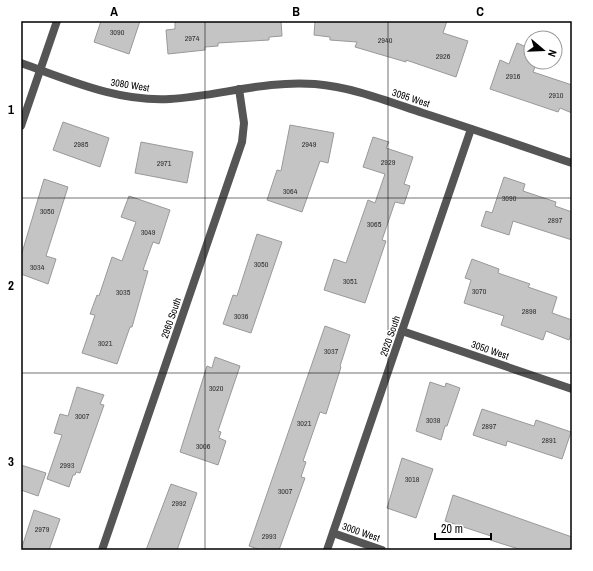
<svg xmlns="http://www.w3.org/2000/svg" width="593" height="571" font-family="'Archivo Narrow',sans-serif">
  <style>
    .building { fill: #c4c4c4; stroke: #999 }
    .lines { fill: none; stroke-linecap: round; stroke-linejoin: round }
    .minor { stroke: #555; stroke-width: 8 }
    .grid { fill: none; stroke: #000; stroke-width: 1; stroke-opacity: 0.55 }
    .labels { text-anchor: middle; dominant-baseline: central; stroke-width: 3; stroke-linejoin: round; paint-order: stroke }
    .number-label { font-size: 8px; fill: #313131 }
    .street-label { font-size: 10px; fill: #000; stroke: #fff }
    .neatline { fill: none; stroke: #000; stroke-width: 1.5 }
    .grid-label { font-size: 13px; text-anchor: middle; font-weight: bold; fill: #000 }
  </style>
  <rect width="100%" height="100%" fill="#fff"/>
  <!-- building -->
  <g class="building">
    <polygon points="101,21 140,21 129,54 94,42"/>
    <polygon points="175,21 281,21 282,36 269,37 269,40 218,43 218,46 205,47 205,50 168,54 166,30 175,29"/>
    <polygon points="315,21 447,21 443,33 468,41 456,77 406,60 406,62 355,47 357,42 330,40 330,37 314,35"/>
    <polygon points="517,43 531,49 531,62 537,62 533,72 572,85 572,113 560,108 558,112 490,89 500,60 509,64"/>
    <polygon points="63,122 109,138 100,167 53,150"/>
    <polygon points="290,125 334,133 328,163 320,161 302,212 267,200 277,170 281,171"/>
    <polygon points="373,137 389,142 386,148 413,157 404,184 410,186 404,204 395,202 382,240 386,241 365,303 324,290 334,259 346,263 368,200 375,203 385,174 363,167"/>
    <polygon points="141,142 193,152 187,183 135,173"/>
    <polygon points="504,177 525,184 523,191 556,202 555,206 572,212 572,240 513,221 509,235 481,226 486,211 492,213"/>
    <polygon points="44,179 68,187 46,256 56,259 48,284 21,274 21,256"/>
    <polygon points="129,196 170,210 159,244 153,242 143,270 148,271 132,327 130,327 117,364 82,353 95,315 90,314 97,295 99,296 112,257 122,261 136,222 121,217"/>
    <polygon points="257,234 282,242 251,333 223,324 233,295 237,296"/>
    <polygon points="472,259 499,269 498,273 530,284 528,287 557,297 552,313 572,320 572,331 569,340 546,331 543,340 501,325 504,316 464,303 471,280 465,278"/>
    <polygon points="325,326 350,335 340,366 341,367 326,414 320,412 303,461 306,462 301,477 305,478 279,550 261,550 249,546"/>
    <polygon points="215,357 240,366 218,431 221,432 219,438 226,441 218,465 180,452 207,366 212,368"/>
    <polygon points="430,382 445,387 446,383 460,388 447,426 445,426 441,440 416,431"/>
    <polygon points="77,387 104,395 100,404 104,405 80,473 76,472 75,475 73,475 69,487 47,479 62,435 54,433 60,414 68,416"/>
    <polygon points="482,409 534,426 536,420 571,432 562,459 507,441 506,446 473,435"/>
    <polygon points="402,458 433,469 416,518 387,508"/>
    <polygon points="21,465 46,473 38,496 21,490"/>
    <polygon points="171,484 197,493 177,550 146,550"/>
    <polygon points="453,495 572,537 572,550 522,550 490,540 491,536 445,521"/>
    <polygon points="34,510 60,519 49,550 21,550"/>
  </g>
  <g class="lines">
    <!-- minor -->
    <g class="minor">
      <path d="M21,63c48,17 97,39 149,36 49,-3 96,-19 145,-15 37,3 72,17 108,29 50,16 99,33 149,50"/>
      <polyline points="21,126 57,21"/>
      <polyline points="402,331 572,389"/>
      <polyline points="333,533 382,550"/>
      <polyline points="102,550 242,142 244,123 239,89"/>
      <polyline points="327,550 471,129"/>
    </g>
  </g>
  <!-- grid -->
  <path class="grid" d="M205,21v529M388,21v529M21,198h551M21,373h551"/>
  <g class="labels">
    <!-- number labels -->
    <g class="number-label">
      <text x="117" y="32">3090</text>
      <text x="192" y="38">2974</text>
      <text x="385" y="40">2940</text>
      <text x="443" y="56">2926</text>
      <text x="513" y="76">2916</text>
      <text x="556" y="95">2910</text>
      <text x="81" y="144">2985</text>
      <text x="309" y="144">2949</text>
      <text x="388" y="162">2929</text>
      <text x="164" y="163">2971</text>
      <text x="290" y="191">3064</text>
      <text x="509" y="198">3090</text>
      <text x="47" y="211">3050</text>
      <text x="555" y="220">2897</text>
      <text x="374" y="224">3065</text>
      <text x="148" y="232">3049</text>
      <text x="261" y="264">3050</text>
      <text x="37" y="267">3034</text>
      <text x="350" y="281">3051</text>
      <text x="479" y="291">3070</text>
      <text x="123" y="292">3035</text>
      <text x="529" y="311">2898</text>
      <text x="241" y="316">3036</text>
      <text x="105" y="343">3021</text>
      <text x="331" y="351">3037</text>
      <text x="216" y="388">3020</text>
      <text x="82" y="416">3007</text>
      <text x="433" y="420">3038</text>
      <text x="304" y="423">3021</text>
      <text x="489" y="426">2897</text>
      <text x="549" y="440">2891</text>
      <text x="203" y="446">3006</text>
      <text x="67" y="465">2993</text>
      <text x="412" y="479">3018</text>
      <text x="285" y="491">3007</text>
      <text x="179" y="503">2992</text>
      <text x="42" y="529">2979</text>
      <text x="269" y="536">2993</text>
    </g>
    <!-- street labels -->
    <g class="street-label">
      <text transform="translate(130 85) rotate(9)">3080 West</text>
      <text transform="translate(411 98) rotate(18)">3095 West</text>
      <text transform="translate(171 318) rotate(-71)">2960 South</text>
      <text transform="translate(390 336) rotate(-71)">2920 South</text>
      <text transform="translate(490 350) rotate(19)">3050 West</text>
      <text transform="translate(361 532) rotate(19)">3000 West</text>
    </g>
  </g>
  <!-- border -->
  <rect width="593" height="571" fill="none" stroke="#ffffff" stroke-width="44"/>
  <!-- north arrow -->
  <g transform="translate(543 50) rotate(109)"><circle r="19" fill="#ffffff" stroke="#999999"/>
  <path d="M0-3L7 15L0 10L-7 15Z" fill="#000000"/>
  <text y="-6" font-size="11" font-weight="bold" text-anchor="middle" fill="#000000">N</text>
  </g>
  <!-- scale -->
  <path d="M435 533v6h56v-6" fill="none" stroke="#000000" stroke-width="2"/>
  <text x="441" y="533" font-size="12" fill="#000000" stroke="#ffffff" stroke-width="3" paint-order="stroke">20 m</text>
  <rect x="22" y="22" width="549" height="527" class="neatline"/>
  <g class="grid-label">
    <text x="114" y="16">A</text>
    <text x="296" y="16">B</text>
    <text x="480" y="16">C</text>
    <text x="11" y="114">1</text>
    <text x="11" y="290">2</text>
    <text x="11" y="466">3</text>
  </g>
</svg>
